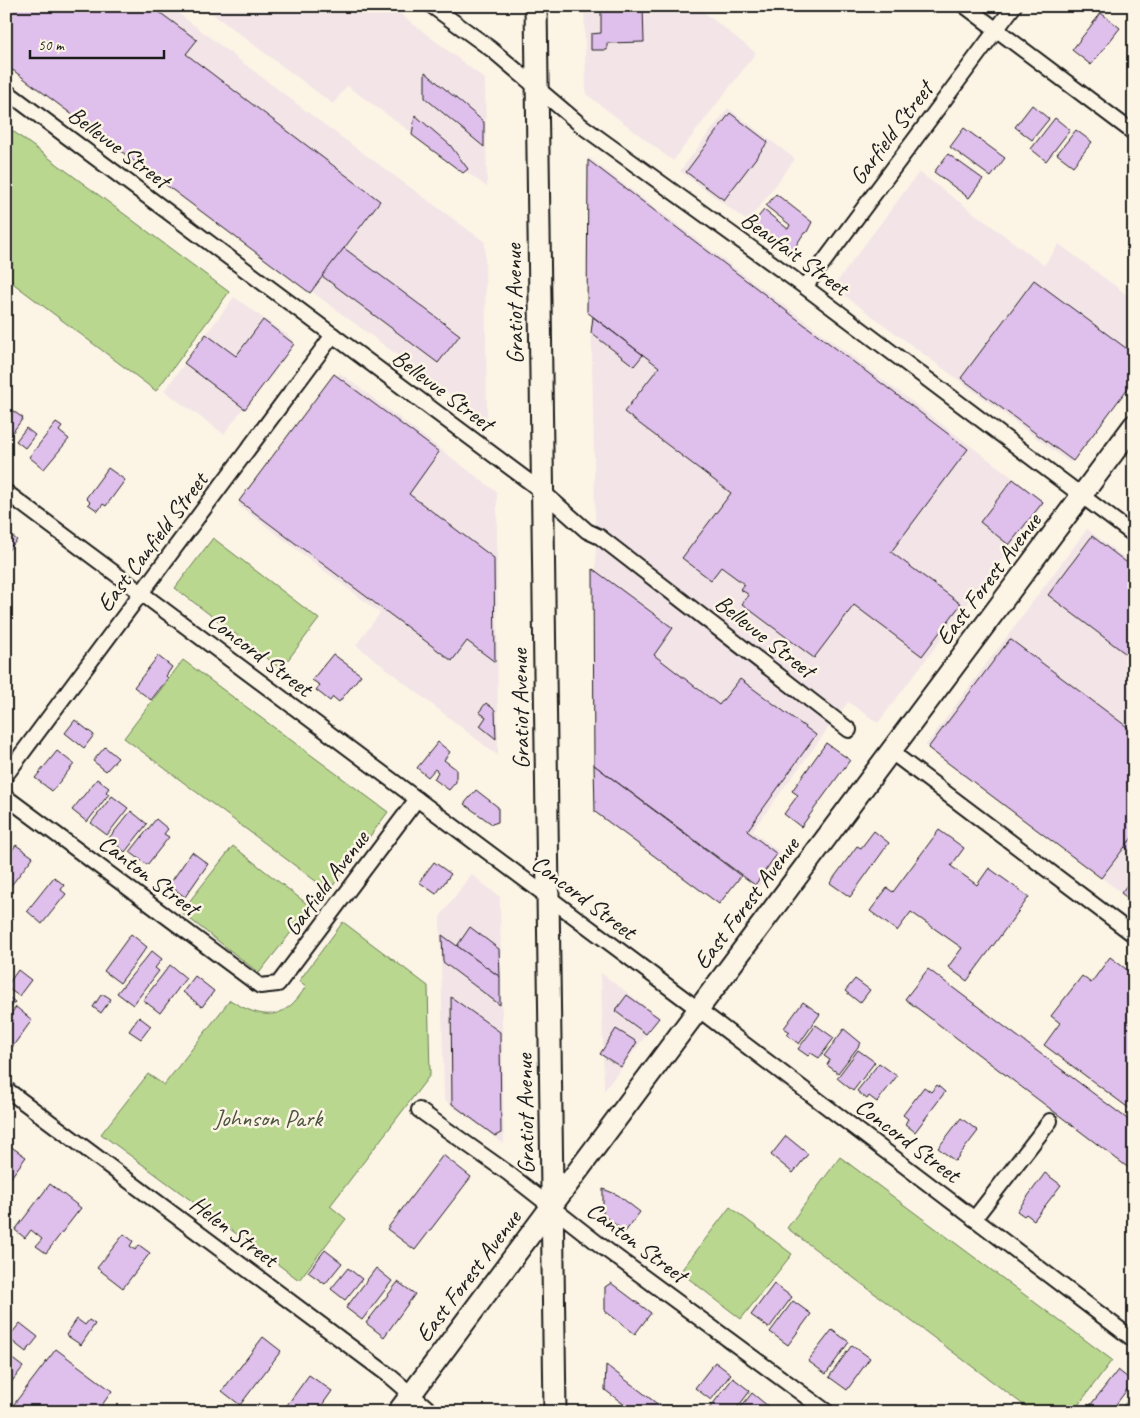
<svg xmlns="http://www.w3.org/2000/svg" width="1140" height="1418" font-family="Caveat,sans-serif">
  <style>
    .built { fill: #f3e5e7 }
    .green { fill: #b9d78f; stroke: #6a7a56 }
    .building { fill: #dfbfeb; stroke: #1c1c1c }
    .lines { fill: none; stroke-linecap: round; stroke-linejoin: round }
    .street-casing { stroke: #1c1c1c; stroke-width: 18 }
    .secondary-casing { stroke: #1c1c1c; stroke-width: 24 }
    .primary-casing { stroke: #1c1c1c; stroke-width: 25 }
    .street { stroke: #fcf5e5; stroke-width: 14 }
    .secondary { stroke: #fcf5e5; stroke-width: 20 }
    .primary { stroke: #fcf5e5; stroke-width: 21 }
    .labels { text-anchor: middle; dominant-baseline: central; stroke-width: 5; stroke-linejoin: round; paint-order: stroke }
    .street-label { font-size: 24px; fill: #1c1c1c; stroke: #fcf5e5 }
    .park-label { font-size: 24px; fill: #4b543e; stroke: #fcf5e5 }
  </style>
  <rect width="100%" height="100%" fill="#fcf5e5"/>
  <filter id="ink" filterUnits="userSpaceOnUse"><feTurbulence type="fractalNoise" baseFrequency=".02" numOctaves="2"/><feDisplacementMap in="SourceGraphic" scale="10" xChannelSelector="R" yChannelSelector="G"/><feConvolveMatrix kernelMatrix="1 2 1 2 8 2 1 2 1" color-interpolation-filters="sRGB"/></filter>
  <g filter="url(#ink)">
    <!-- built -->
    <g class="built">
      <polygon points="6,6 169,6 318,120 485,242 487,422 6,64"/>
      <polygon points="202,6 390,6 485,79 487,187 347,86 333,104"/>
      <polygon points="584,6 696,6 756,53 673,161 586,94"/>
      <polygon points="728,108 795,159 748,222 680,171"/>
      <polygon points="588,157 1045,502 878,723 848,702 752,831 783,854 758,888 600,772"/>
      <polygon points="919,172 1044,265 1059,244 1134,300 1134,378 1070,463 833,287"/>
      <polygon points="234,297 294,340 224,434 164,391"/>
      <polygon points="340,373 497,492 498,756 356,645 380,613 238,505"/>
      <polygon points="1087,529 1134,565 1134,902 925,746"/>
      <polygon points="471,874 500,897 504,1144 444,1100 440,917"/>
      <polygon points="601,973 660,1017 604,1091"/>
    </g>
    <!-- green -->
    <g class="green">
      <polygon points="6,126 229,292 156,391 6,278"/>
      <polygon points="213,538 319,619 281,669 175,588"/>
      <polygon points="183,660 388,812 329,891 124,738"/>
      <polygon points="233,846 311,907 259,973 181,912"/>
      <path d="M343,922l85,64 2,89 -100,131 16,13 -47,61 -198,-146 47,-60 16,11 66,-85c32,20 55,22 76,-14l-7,-5z"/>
      <polygon points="840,1157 1112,1360 1073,1412 1033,1412 787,1228"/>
      <polygon points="730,1207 792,1254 741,1319 680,1272"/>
    </g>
    <!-- building -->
    <g class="building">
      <polygon points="6,6 151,6 197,40 186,54 380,201 310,293 6,65"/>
      <polygon points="601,6 643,6 644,42 607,43 607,50 591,50 591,34 601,33"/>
      <polygon points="1101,13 1120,28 1091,65 1072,50"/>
      <polygon points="425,72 484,122 484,147 425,98"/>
      <polygon points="1032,105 1049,119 1032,140 1015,127"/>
      <polygon points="730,113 768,142 724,200 686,172"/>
      <polygon points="415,115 450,145 468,169 463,173 412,135"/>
      <polygon points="1055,118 1070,130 1046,161 1031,149"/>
      <polygon points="964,128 1005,158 991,177 950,147"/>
      <polygon points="1076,130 1092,142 1073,166 1057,154"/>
      <polygon points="948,154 983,179 969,198 934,172"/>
      <polygon points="588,160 968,449 891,552 961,604 922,656 854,605 814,658 742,604 749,595 740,589 744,584 721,567 711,580 682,558 731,493 624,412 659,367 587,312"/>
      <polygon points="776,194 812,222 807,232 804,233 795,247 789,252 753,223 764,210 788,229 790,225 766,206"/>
      <polygon points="344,248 460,335 438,363 322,276"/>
      <polygon points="1034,280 1134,354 1134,380 1073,461 961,378"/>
      <polygon points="593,317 643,355 634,366 591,333"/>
      <polygon points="263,320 294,344 245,409 184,363 206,334 236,356"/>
      <polygon points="334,374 439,452 409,494 494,558 495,662 467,641 452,661 239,501"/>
      <polygon points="6,406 23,418 7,440 6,440"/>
      <polygon points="56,423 62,427 59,431 69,439 44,469 29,457"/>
      <polygon points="26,428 35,435 25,448 16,441"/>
      <polygon points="108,468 125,480 106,506 103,504 98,511 88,504 90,502 86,498"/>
      <polygon points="1013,479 1043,502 1009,545 980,522"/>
      <polygon points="8,533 17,540 6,553 6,535"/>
      <polygon points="1092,536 1134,568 1134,660 1048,595"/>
      <polygon points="593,569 673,628 654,655 719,705 740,679 816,735 747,831 777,854 755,885 594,765"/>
      <polygon points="1010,639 1134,732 1134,835 1101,878 928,748"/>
      <polygon points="333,654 361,675 339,702 333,697 330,701 316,690 320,685 312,680"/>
      <polygon points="158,656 172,667 166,676 168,678 151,700 134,687"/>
      <polygon points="486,703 495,710 496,739 480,726 486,717 479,712"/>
      <polygon points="75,720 94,735 84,748 65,733"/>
      <polygon points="438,742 450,752 444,760 456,769 456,782 449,790 434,779 438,772 435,769 428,777 417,768"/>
      <polygon points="826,743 850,760 801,827 784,814 798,795 792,791"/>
      <polygon points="105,747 118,758 106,771 93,761"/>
      <polygon points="57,751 74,764 52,791 35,778"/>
      <polygon points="594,765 741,876 719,904 595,812"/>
      <polygon points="97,779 109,788 106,792 109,794 87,822 72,810"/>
      <polygon points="476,790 498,807 498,822 492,824 464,804"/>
      <polygon points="112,796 128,808 107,835 91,823"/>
      <polygon points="131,811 147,824 125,852 109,838"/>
      <polygon points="156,819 168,829 164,834 169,837 147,865 130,852"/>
      <polygon points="939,830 964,848 951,866 977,885 989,868 1029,897 967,981 948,967 962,948 911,912 897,931 870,911 887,888 893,892"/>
      <polygon points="874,831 889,843 850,897 830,883 857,846 861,848"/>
      <polygon points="1134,835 1134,854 1125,847"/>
      <polygon points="16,845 33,857 6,892 6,858"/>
      <polygon points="192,852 208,864 185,897 169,885"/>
      <polygon points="434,862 451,874 436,894 419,882"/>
      <polygon points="1134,876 1134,903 1121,893"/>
      <polygon points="54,877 64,885 61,890 66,894 42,924 27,911"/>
      <polygon points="470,927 499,949 500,977 457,946"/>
      <polygon points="131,934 147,947 120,983 104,971"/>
      <polygon points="442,935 500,977 500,1005 443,962"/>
      <polygon points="152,951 162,959 155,968 159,971 133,1005 117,993"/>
      <polygon points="1110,957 1134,975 1134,1112 1044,1045 1060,1023 1051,1016 1082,976 1091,983"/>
      <polygon points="170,965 186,978 160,1013 143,1000"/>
      <polygon points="928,969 1134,1124 1134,1172 905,999"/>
      <polygon points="18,970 31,980 19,996 6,987"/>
      <polygon points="195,976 214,991 202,1007 183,992"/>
      <polygon points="855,979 870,990 860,1003 845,991"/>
      <polygon points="6,995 15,1002 6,1013"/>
      <polygon points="101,995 105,995 111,999 101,1013 93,1007"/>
      <polygon points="627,995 659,1018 646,1034 615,1011"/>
      <polygon points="451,997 500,1032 501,1133 495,1136 452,1104"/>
      <polygon points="803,1002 820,1014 799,1044 787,1035 790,1032 784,1028"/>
      <polygon points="16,1007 32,1020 10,1050 6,1048 6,1020"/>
      <polygon points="139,1017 151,1026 141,1039 129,1031"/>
      <polygon points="816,1025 834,1038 819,1058 811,1053 808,1056 798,1049"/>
      <polygon points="616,1029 637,1042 621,1067 600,1054"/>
      <polygon points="844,1029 861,1043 838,1073 827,1065 830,1060 824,1056"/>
      <polygon points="858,1050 875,1062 853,1091 837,1078"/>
      <polygon points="879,1063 897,1076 877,1102 869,1096 867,1099 857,1091"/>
      <polygon points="937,1085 945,1092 915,1132 905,1124 908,1119 903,1115 924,1087 931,1092"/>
      <polygon points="961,1118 978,1131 955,1161 938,1148"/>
      <polygon points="786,1136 808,1154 793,1173 771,1155"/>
      <polygon points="7,1144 26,1157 6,1184 6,1145"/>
      <polygon points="443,1155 471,1177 415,1250 387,1229"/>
      <polygon points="1045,1173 1061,1185 1034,1220 1026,1214 1024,1216 1017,1211"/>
      <polygon points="50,1184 81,1208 46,1253 36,1246 42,1239 31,1230 25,1238 15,1230"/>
      <polygon points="603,1189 618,1195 640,1212 625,1232 603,1215"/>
      <polygon points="124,1234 133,1241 130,1246 135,1250 139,1245 150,1253 123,1288 97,1268"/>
      <polygon points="325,1250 342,1263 325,1284 308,1272"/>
      <polygon points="348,1268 362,1279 345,1300 331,1289"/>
      <polygon points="376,1268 392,1281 362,1320 346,1308"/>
      <polygon points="398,1282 415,1294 384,1337 366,1323"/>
      <polygon points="611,1283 651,1313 635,1334 605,1311 605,1287"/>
      <polygon points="774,1284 792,1297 769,1328 751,1315"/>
      <polygon points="793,1301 811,1314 788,1345 770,1332"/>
      <polygon points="77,1319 85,1325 89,1320 95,1324 81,1345 66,1335"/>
      <polygon points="20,1323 38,1337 26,1352 8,1338"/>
      <polygon points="832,1330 849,1342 826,1374 808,1361"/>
      <polygon points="263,1337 281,1351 240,1405 222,1391"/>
      <polygon points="852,1345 870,1358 847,1390 829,1377"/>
      <polygon points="56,1349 112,1391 97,1412 15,1412 11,1408"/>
      <polygon points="6,1354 23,1367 6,1389"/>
      <polygon points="715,1362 731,1374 711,1400 695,1388"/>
      <polygon points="606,1365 668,1412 634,1412 605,1390"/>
      <polygon points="1118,1370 1133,1382 1110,1412 1085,1412"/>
      <polygon points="309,1375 332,1391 317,1412 282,1412"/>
      <polygon points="733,1378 750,1391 734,1412 711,1412 708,1410"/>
      <polygon points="1134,1392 1134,1412 1119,1412"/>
      <polygon points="752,1393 769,1407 765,1412 737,1412"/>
      <polygon points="934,1404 945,1412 928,1412"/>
    </g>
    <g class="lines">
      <!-- street casing -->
      <g class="street-casing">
        <g id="street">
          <polyline points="432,6 491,49 582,126 805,287 1134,535"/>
          <polyline points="965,6 1134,133"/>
          <polyline points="6,91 543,492 587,531 600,537 849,730"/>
          <polyline points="805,287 1014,6"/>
          <polyline points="6,492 698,1009 1134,1340"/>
          <polyline points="890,751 1134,935"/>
          <polyline points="6,775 333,335"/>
          <polyline points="6,797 260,986 278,984 417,799"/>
          <polyline points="6,1089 391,1377 432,1412"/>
          <polyline points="419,1110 508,1173 600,1245 827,1412"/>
          <polyline points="974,1219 1050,1121"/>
        </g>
      </g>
      <!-- secondary casing -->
      <g class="secondary-casing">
        <polyline id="secondary" points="398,1412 1134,425"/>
      </g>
      <!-- primary casing -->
      <g class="primary-casing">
        <polyline id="primary" points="536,6 555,1412"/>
      </g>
      <!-- street -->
      <use href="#street" class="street"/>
      <!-- secondary -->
      <use href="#secondary" class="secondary"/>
      <!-- primary -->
      <use href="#primary" class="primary"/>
    </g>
  </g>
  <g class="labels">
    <!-- street labels -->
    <g class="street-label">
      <text transform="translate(891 133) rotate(-53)">Garfield Street</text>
      <text transform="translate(119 147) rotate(37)">Bellevue Street</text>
      <text transform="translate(795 253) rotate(36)">Beaufait Street</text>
      <text transform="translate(514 304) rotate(-91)">Gratiot Avenue</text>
      <text transform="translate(443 390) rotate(37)">Bellevue Street</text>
      <text transform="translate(152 542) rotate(-53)">East Canfield Street</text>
      <text transform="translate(988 579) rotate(-53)">East Forest Avenue</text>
      <text transform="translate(765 636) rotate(38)">Bellevue Street</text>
      <text transform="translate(260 654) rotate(37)">Concord Street</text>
      <text transform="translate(520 709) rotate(-91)">Gratiot Avenue</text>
      <text transform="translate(149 875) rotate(37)">Canton Street</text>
      <text transform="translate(326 883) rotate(-53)">Garfield Avenue</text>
      <text transform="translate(584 897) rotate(37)">Concord Street</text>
      <text transform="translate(746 903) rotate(-53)">East Forest Avenue</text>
      <text transform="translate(525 1114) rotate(-91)">Gratiot Avenue</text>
      <text transform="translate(908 1140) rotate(37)">Concord Street</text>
      <text transform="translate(234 1231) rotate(37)">Helen Street</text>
      <text transform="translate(637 1242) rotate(37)">Canton Street</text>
      <text transform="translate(468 1276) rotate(-53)">East Forest Avenue</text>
    </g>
    <!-- park labels -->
    <g class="park-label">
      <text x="268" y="1118">Johnson Park</text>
    </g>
  </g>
  <!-- margin -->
  <rect width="1140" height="1418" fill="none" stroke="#fcf5e5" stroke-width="25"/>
  <rect x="12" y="12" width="1115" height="1393" fill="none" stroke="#1c1c1c" stroke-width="2" filter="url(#ink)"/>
  <!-- scale -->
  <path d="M30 50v8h134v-8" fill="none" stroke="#1c1c1c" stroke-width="2.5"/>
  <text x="38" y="50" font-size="15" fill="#1c1c1c" stroke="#fcf5e5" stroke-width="4" paint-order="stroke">50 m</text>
</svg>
